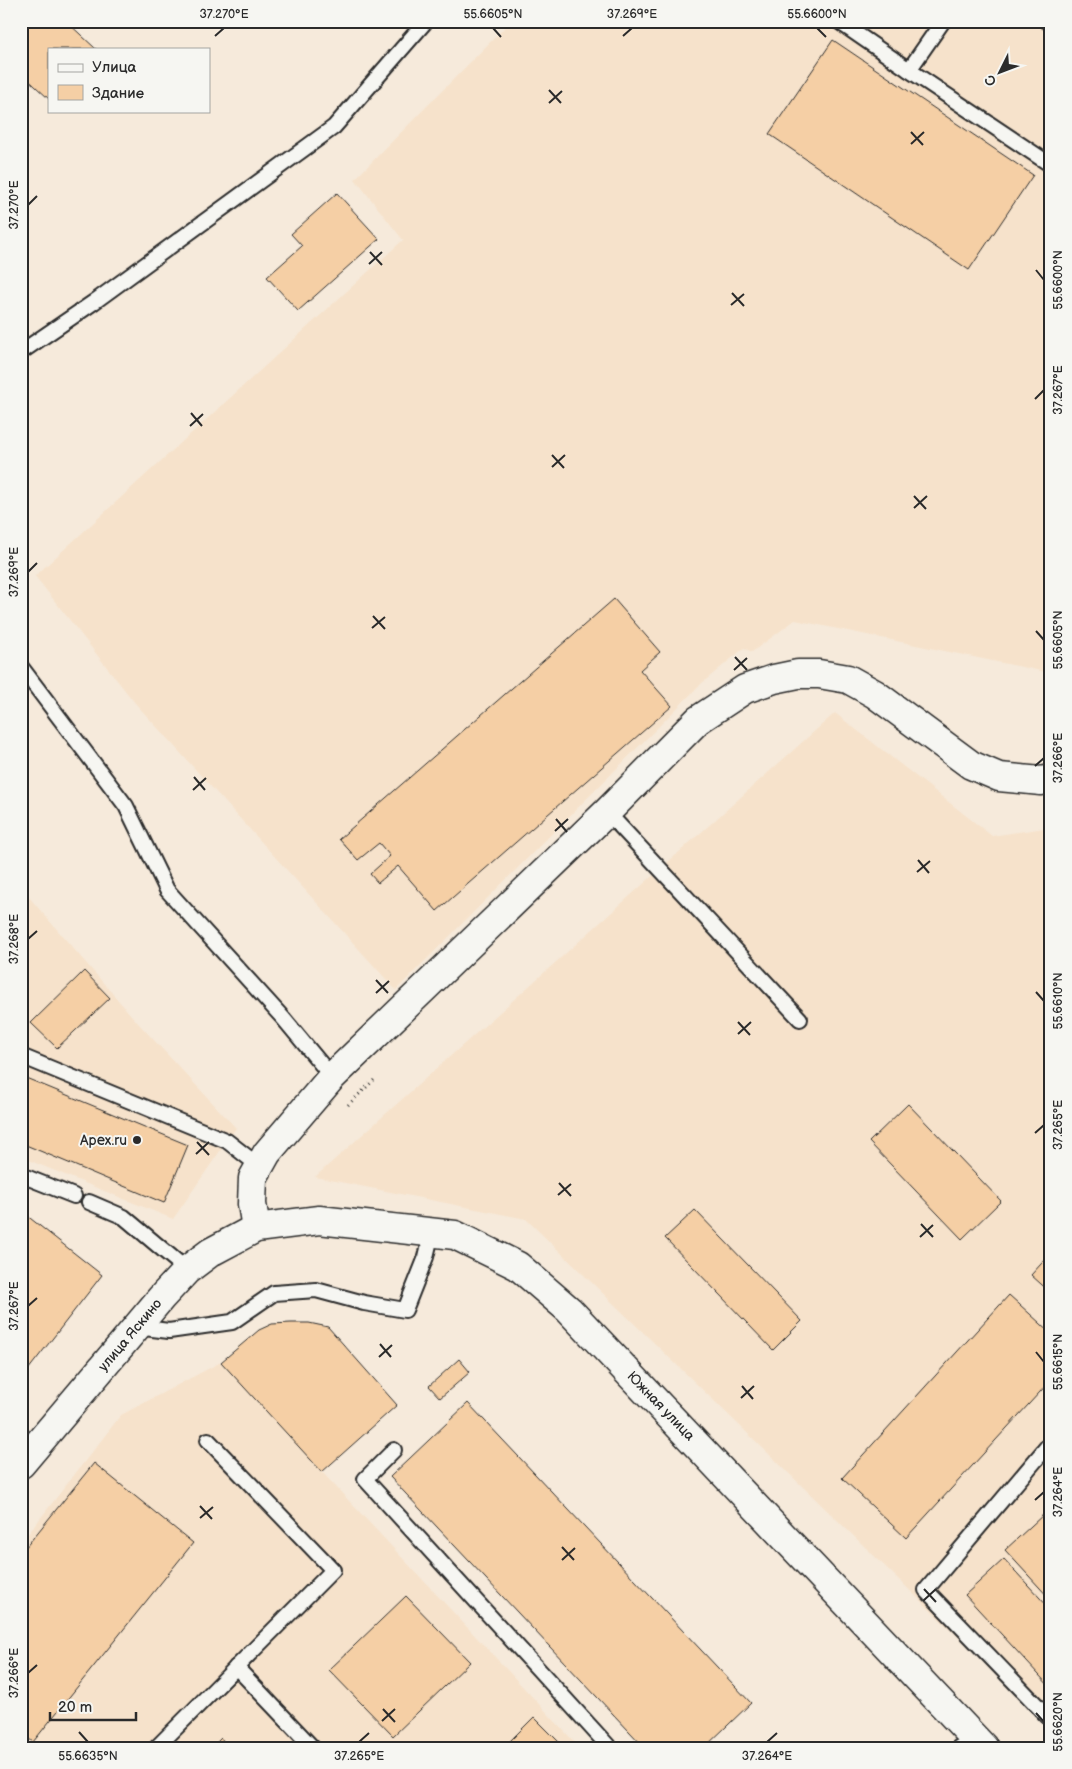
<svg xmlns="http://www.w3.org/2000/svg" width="1072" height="1769" font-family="'Balsamiq Sans',sans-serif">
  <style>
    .built { fill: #f6e2cb }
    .building { fill: #f5cfa5; stroke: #2b2b2b }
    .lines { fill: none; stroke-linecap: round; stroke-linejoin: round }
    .service-casing { stroke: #2b2b2b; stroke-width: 18 }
    .minor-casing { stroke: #2b2b2b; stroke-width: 31 }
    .tertiary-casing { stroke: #2b2b2b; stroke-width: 31 }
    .path { stroke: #2b2b2b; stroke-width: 3; stroke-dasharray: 1 4; stroke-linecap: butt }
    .service { stroke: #f6f6f2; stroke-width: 14 }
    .minor { stroke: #f6f6f2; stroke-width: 28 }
    .tertiary { stroke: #f6f6f2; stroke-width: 28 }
    .ticks { fill: none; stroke: #2b2b2b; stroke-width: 2 }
    .poi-dot { fill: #2b2b2b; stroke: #f6f6f2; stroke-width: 2 }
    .labels { text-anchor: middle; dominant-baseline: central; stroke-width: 4; stroke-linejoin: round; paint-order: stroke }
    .poi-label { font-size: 14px; fill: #2b2b2b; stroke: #f6f6f2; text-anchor: end }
    .street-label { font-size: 14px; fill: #2b2b2b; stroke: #f6f6f2 }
    .neatline { fill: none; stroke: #2b2b2b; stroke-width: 2 }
    .ticks-label { font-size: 12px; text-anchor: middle; fill: #2b2b2b }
  </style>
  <rect width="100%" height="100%" fill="#f6eadb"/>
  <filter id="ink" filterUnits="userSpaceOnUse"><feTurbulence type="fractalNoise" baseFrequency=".02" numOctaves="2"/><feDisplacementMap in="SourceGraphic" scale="10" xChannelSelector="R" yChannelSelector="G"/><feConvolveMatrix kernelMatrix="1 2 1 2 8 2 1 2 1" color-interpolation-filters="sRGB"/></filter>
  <g filter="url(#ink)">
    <!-- built -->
    <g class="built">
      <polygon points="511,21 1051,21 1051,673 795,620 752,652 744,648 701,684 396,990 135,703 35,576 403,240 355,179"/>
      <polygon points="835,713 992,836 1051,827 1051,1727 526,1219 315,1177"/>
      <polygon points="21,888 138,1023 236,1128 173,1219 21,1157"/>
      <polygon points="221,1362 322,1472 580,1748 21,1748 21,1543 121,1415"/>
    </g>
    <!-- building -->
    <g class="building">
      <polygon points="21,21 66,21 96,49 49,49 49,99 21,73"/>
      <polygon points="1031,21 1051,21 1051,34"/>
      <polygon points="833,40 1033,175 969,270 769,134"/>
      <polygon points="337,193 379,239 298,311 267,277 302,246 291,234"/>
      <polygon points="614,599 660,652 640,670 672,706 437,911 398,866 378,883 370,874 390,856 379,843 358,860 339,839"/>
      <polygon points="84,971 110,998 57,1048 31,1023"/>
      <polygon points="21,1076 188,1145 164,1203 21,1143"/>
      <polygon points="908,1104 1001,1201 962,1239 869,1142"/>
      <polygon points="695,1210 802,1321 773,1350 665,1238"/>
      <polygon points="21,1211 102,1275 21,1379"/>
      <polygon points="1051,1253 1051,1293 1031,1275"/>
      <polygon points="1009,1295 1051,1333 1051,1380 906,1538 842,1478"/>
      <polygon points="291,1323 309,1323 328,1327 397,1405 322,1472 221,1362 259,1330 272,1324"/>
      <polygon points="459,1359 470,1372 440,1398 429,1386"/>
      <polygon points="468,1403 751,1703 704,1748 645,1748 390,1477"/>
      <polygon points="94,1463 193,1543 33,1742 21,1733 21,1553"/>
      <polygon points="1051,1504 1051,1516 1044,1509"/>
      <polygon points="1044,1514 1051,1521 1051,1600 1005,1550"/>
      <polygon points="1004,1559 1051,1610 1051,1688 965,1595"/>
      <polygon points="406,1596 470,1662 393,1736 329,1670"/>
      <polygon points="534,1717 565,1748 503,1748"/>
      <polygon points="221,1738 229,1748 211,1748"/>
    </g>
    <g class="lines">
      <!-- service casing -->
      <g class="service-casing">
        <g id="service">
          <polyline points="838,21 909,70"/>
          <polyline points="943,21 909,70 1051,165"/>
          <polyline points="21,352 94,302 334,127 426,21"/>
          <polyline points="21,667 126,806 167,890 283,1018 332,1077"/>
          <polyline points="607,812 800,1019"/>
          <polyline points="21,1056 227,1141 259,1166"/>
          <polyline points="21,1175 74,1196"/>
          <polyline points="89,1202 124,1217 187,1270"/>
          <polyline points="136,1327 169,1331 232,1322 274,1293 316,1290 364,1303 405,1310 426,1257 432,1232"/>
          <polyline points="1051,1442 926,1590 1051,1720"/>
          <polyline points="394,1450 365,1479 610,1748"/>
          <polyline points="236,1667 313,1748"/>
          <polyline points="156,1748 333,1570 208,1440"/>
          <polyline points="958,1748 975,1739"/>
        </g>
      </g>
      <!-- minor casing -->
      <g class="minor-casing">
        <polyline id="minor" points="256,1228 252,1204 253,1178 267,1153 332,1077 607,812 698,720 745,689 774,679 798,674 819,674 848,679 875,694 971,765 999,777 1041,781 1051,779"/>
      </g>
      <!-- tertiary casing -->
      <g class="tertiary-casing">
        <polyline id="tertiary" points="21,1464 161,1298 187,1270 211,1252 256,1228 319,1220 455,1235 518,1266 569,1310 984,1748"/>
      </g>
      <!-- path -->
      <polyline class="path" points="348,1105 376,1078"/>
      <!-- service -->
      <use href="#service" class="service"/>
      <!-- minor -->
      <use href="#minor" class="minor"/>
      <!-- tertiary -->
      <use href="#tertiary" class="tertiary"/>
    </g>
  </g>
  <!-- ticks -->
  <path class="ticks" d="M493,28l8,9M817,28l9,9M215,36l9,-8M623,36l9,-8M549,90l12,13M549,103l13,-12M911,132l12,13M911,144l13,-12M28,205l9,-9M370,252l12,13M369,264l13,-12M1036,270l8,10M732,293l12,13M731,305l13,-11M1035,399l9,-9M191,413l11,13M190,426l13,-12M552,455l12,13M552,467l13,-12M914,496l12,13M914,508l13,-12M28,572l9,-9M373,616l12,13M372,628l13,-11M1036,631l8,9M735,657l12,13M734,670l13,-12M1035,766l9,-8M194,777l11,13M193,790l13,-12M556,819l11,13M555,831l13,-12M918,860l11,13M917,872l13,-11M28,939l9,-8M376,980l12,13M1036,992l8,9M376,993l13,-12M738,1022l12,13M738,1034l13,-12M1035,1133l9,-8M197,1142l12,13M196,1154l13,-12M559,1183l12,13M558,1195l13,-11M921,1224l12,13M920,1237l13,-12M28,1306l9,-8M380,1344l11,13M1036,1352l8,10M379,1357l13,-12M742,1386l11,13M741,1398l13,-12M1035,1500l9,-8M200,1506l12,13M200,1518l13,-11M562,1547l12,13M562,1560l13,-12M924,1589l12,13M923,1601l13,-12M28,1673l9,-8M383,1709l12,13M1036,1713l8,9M382,1721l13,-12M79,1732l9,10M359,1742l10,-9M767,1742l10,-9"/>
  <!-- markers -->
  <circle class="poi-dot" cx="137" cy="1140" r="5"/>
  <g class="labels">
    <!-- poi labels -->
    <g class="poi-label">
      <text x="127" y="1140">Apex.ru</text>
    </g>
    <!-- street labels -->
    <g class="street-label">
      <text transform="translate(130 1335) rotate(-50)">улица Яскино</text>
      <text transform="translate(661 1406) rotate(46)">Южная улица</text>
    </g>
  </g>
  <!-- margin -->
  <rect width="1072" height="1769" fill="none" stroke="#f6f6f2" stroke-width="55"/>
  <!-- legend -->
  <rect x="48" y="48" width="162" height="65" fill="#f6f6f2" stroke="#a5a5a2"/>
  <rect x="58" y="64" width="25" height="8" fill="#f6f6f2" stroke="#a5a5a2"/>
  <text x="92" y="72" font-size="15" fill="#2b2b2b">Улица</text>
  <rect x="58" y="85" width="25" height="15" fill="#f5cfa5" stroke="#a5a5a2"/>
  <text x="92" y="98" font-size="15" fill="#2b2b2b">Здание</text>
  <!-- north arrow -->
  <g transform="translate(1000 72) rotate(228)" stroke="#f6f6f2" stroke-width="4" paint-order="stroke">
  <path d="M0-4L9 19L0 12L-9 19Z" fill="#2b2b2b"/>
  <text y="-8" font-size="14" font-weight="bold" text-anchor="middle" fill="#2b2b2b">С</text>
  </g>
  <!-- scale -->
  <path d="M50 1712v8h86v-8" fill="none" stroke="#2b2b2b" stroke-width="2.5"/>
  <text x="58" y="1712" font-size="15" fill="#2b2b2b" stroke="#f6f6f2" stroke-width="4" paint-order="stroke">20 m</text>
  <rect x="28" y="28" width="1016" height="1714" class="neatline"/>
  <g class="ticks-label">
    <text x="224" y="18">37.270°E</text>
    <text x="493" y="18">55.6605°N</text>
    <text x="632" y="18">37.269°E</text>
    <text x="817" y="18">55.6600°N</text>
    <text transform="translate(14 205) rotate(-90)" y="4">37.270°E</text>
    <text transform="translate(1058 280) rotate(-90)" y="4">55.6600°N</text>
    <text transform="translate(1058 390) rotate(-90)" y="4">37.267°E</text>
    <text transform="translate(14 572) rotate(-90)" y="4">37.269°E</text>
    <text transform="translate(1058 640) rotate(-90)" y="4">55.6605°N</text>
    <text transform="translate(1058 758) rotate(-90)" y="4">37.266°E</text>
    <text transform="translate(14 939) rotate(-90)" y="4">37.268°E</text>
    <text transform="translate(1058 1001) rotate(-90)" y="4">55.6610°N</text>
    <text transform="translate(1058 1125) rotate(-90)" y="4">37.265°E</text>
    <text transform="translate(14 1306) rotate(-90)" y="4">37.267°E</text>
    <text transform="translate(1058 1362) rotate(-90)" y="4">55.6615°N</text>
    <text transform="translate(1058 1492) rotate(-90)" y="4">37.264°E</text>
    <text transform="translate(14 1673) rotate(-90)" y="4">37.266°E</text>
    <text transform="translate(1058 1722) rotate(-90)" y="4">55.6620°N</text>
    <text x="88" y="1760">55.6635°N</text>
    <text x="359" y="1760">37.265°E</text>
    <text x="767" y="1760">37.264°E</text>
  </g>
</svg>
